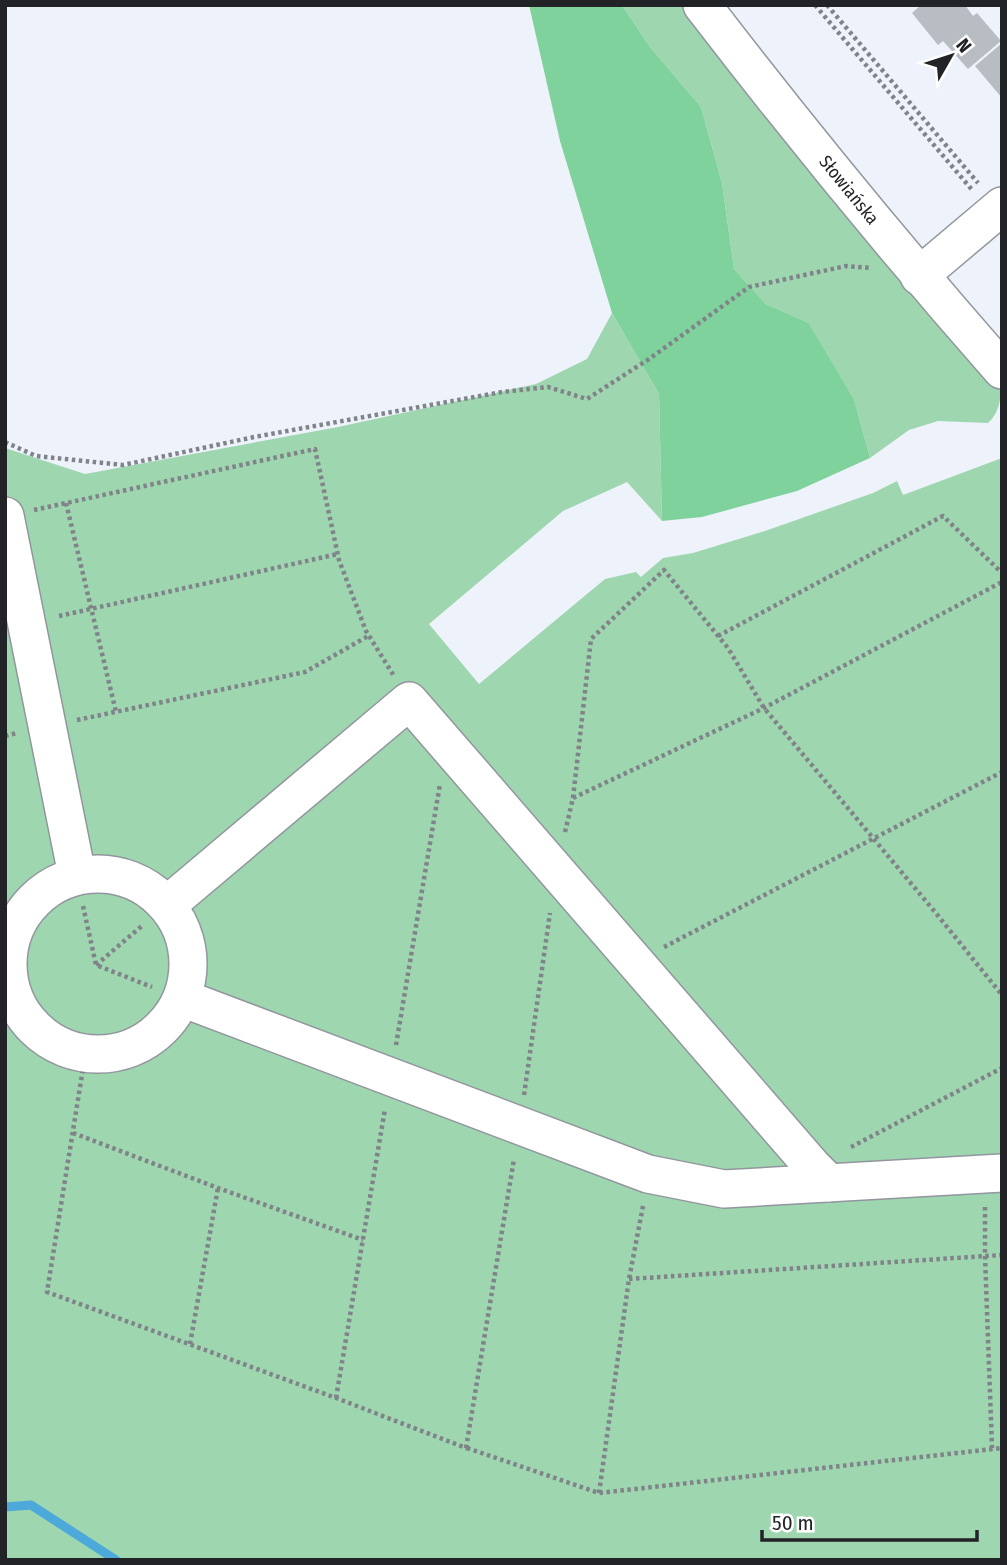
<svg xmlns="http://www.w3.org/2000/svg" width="1007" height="1565" font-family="'Fira Sans Condensed',sans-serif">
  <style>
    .green { fill: #9ed6af }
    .forest { fill: #80d29c }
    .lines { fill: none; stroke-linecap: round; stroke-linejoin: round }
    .stream { stroke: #4da9da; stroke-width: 9 }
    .building { fill: #b8bdc4 }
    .minor-casing { stroke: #92969e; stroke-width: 40 }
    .path { stroke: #808389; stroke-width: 4.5; stroke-dasharray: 3.5 3.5; stroke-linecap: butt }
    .minor { stroke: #fff; stroke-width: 37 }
    .labels { text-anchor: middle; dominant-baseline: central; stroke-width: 5; stroke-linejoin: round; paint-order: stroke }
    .street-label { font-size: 18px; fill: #212326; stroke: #fff }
  </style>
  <rect width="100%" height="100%" fill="#eef3fb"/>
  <!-- green -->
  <g class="green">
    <path d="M622,5h60l22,32 298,350c-2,14 -3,26 -14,36l-50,-2 -29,9 -39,28 -16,-59 -45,-76 -43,-19 -32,-35 -12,-86 -21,-76 -51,-60z"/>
    <path d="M612,313l47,81 3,127 -35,-39 -64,29 -134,113 50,60 126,-105 31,-7 5,5 22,-19 30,-5 72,-22 108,-38 24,-12 6,14 99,-37v1102h-997v-545c5,8 10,16 15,22 10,12 26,22 40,27 94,34 177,-65 125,-152 -17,-30 -48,-47 -83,-49 -40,-3 -76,19 -97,53v-468l80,26 253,-47 198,-43 51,-25z"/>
    <circle cx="97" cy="966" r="81"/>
  </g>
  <!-- forest -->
  <polygon class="forest" points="529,5 622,5 650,47 701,107 722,183 734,269 766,304 809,323 854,399 870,458 797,491 702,517 662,521 659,394 612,313 560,141"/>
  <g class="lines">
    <!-- stream -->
    <polyline class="stream" points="5,1507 31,1505 116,1560"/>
  </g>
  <!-- building -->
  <g class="building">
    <polygon points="921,5 965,5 973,16 977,13 1001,41 968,69 943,41 938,45 912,13"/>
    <polygon points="1002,43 1002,98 975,66"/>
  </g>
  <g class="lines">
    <!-- minor casing -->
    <g class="minor-casing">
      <g id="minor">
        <path d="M702,5c96,125 196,247 300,365"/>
        <polyline points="919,276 1002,206"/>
        <polyline points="5,516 77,875"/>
        <circle cx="98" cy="964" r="90"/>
        <polyline points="167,905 409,701 813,1167 829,1183"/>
        <polyline points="182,998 648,1174 724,1189 1002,1173"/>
      </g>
    </g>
    <!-- path -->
    <g class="path">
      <polyline points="815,5 973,191"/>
      <polyline points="827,5 978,183"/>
      <polyline points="5,442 36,456 123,465 254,437 502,392 548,387 587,399 649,359 749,287 846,266 871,268"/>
      <polyline points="66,503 116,712"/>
      <polyline points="34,510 315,449 339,560 366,631 394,676"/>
      <polyline points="59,616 338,554"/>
      <polyline points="718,636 943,516 1002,573"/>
      <polyline points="77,720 305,672 370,635"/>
      <polyline points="5,736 17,733"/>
      <polyline points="573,798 764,708 1002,582"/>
      <polyline points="565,832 573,798 591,639 664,570 728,648 764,708 935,912 1002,995"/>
      <polyline points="83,906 96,965 152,987"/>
      <polyline points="5,926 15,930"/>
      <polyline points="664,947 1002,772"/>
      <polyline points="96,965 143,925"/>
      <polyline points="396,1045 440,784"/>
      <polyline points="85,1056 47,1292 336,1398 466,1448 514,1159"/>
      <polyline points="524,1095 550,913"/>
      <polyline points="73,1133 218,1188 363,1240"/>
      <polyline points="851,1147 1002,1068"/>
      <polyline points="985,1207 985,1256 992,1448"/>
      <polyline points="629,1279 1002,1255"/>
      <polyline points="190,1344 218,1188"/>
      <polyline points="336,1398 385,1109"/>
      <polyline points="467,1448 599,1493 1002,1448"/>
      <polyline points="599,1493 629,1279 643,1206"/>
    </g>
    <!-- minor -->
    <use href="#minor" class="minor"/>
  </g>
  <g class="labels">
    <!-- street labels -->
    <g class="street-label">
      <text transform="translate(849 190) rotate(51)">Słowiańska</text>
    </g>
  </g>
  <!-- border -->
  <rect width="1007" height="1565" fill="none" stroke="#212326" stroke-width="14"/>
  <!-- north arrow -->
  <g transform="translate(951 56) rotate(51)" stroke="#ffffff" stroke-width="5" paint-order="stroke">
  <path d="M0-5L12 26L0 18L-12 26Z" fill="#212326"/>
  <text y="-10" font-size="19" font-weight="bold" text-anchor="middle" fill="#212326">N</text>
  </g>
  <!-- scale -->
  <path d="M762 1530v10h215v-10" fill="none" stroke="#212326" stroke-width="3.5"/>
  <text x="772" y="1530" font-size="21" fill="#212326" stroke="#ffffff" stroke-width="5" paint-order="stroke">50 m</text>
</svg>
